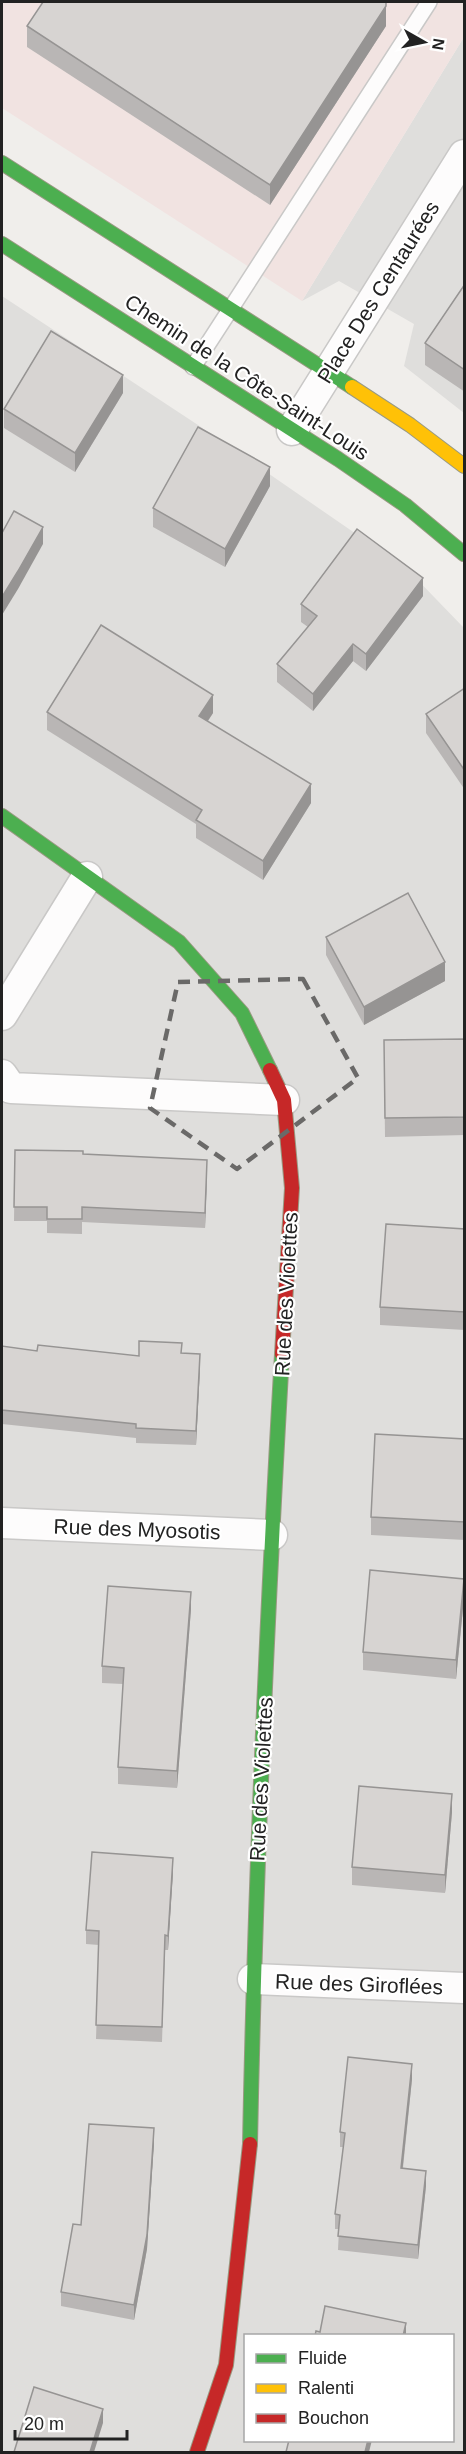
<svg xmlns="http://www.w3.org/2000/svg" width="466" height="2454" font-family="Helvetica,sans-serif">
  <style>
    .residential { fill: #dfdedc; fill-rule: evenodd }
    .commercial { fill: #f1e3e1 }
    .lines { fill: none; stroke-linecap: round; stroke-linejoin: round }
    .lane-casing { stroke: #c9c8c7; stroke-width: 18 }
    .street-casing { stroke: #c9c8c7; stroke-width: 33 }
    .fast-casing { stroke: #999a82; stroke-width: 16 }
    .slow-casing { stroke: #999a82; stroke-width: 16 }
    .jam-casing { stroke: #999a82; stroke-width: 16 }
    .lane { stroke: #fdfcfc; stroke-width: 15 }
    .street { stroke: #fdfcfc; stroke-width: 30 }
    .fast { stroke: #4caf50; stroke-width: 14 }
    .slow { stroke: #ffc107; stroke-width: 14 }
    .jam { stroke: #c62828; stroke-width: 14 }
    .wall { fill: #b9b6b5 }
    .shaded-wall { fill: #969493 }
    .building { fill: #d7d4d2; stroke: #969493; stroke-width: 1.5 }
    .marked { fill: none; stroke: #6a6968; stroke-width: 4.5; stroke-dasharray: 12 8; stroke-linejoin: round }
    .labels { text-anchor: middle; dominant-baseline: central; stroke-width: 4.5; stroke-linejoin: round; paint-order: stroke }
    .street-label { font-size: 21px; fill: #222; stroke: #fff }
  </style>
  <rect width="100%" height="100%" fill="#f0eeeb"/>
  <!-- residential -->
  <g class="residential">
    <polygon points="464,37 464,413 404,366 414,324 339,281 302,301"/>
    <path d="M2,296l196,129 209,144 57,59v1824h-462zM246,2336h206v104h-206z"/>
  </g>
  <!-- commercial -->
  <polygon class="commercial" points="2,2 464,2 464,37 302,301 2,108"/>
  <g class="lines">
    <!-- lane casing -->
    <g class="lane-casing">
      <polyline id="lane" points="193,367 429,2"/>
    </g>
    <!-- street casing -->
    <g class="street-casing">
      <g id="street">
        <polyline points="292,430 464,155"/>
        <polyline points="2,1015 87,877"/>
        <polyline points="2,1075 11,1088 284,1100"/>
        <polyline points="2,1523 272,1535"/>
        <polyline points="253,1979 464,1988"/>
      </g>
    </g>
    <!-- fast casing -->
    <g class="fast-casing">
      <g id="fast">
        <polyline points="2,163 352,387"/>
        <polyline points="2,244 338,459 405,505 464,554"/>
        <polyline points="2,816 179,942 242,1013 270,1070"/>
        <path d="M250,2144c5,-264 17,-527 32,-790"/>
      </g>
    </g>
    <!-- slow casing -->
    <g class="slow-casing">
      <polyline id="slow" points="352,387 410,425 464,466"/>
    </g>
    <!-- jam casing -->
    <g class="jam-casing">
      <g id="jam">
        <polyline points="270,1070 284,1100 292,1188 282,1354"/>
        <polyline points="197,2452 226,2365 250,2144"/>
      </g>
    </g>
    <!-- lane -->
    <use href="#lane" class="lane"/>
    <!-- street -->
    <use href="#street" class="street"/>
    <!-- fast -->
    <use href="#fast" class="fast"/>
    <!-- slow -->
    <use href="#slow" class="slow"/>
    <!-- jam -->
    <use href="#jam" class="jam"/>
  </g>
  <!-- wall -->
  <g class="wall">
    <polygon points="27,26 386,26 270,205 27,47"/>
    <polygon points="465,284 465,392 425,365 425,343"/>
    <polygon points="123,393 75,472 4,428 4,409"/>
    <polygon points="270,486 225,567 153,527 153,508"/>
    <polygon points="423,596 366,671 353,661 313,711 277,682 277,664 308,627 301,622 301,604"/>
    <polygon points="465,688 465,790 426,733 426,714"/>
    <polygon points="47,712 213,713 208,721 311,803 263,880 196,838 196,824 47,730"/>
    <polygon points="326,937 445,981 364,1025 326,955"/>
    <polygon points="465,1039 465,1135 385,1137 384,1059"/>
    <polygon points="15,1150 83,1154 207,1175 205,1228 82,1222 82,1234 47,1233 47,1221 14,1221"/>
    <polygon points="465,1229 465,1330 380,1325 380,1307"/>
    <polygon points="2,1346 37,1351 139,1356 182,1353 200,1368 196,1445 136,1443 136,1438 2,1424"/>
    <polygon points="465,1439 465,1540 371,1535 371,1517"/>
    <polygon points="464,1598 456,1679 363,1670 363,1652"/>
    <polygon points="191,1609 177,1788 118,1784 118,1767 123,1684 102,1683 102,1666"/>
    <polygon points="452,1812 445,1893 352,1885 352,1867"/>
    <polygon points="173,1872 168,1950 165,1950 162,2042 96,2039 99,1945 86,1944 86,1930"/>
    <polygon points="412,2079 403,2168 426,2186 418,2259 338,2250 339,2229 335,2229 335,2214 343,2147 340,2147 340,2132"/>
    <polygon points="154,2143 147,2249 134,2320 61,2306 61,2292 81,2225"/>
  </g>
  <!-- shaded-wall -->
  <g class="shaded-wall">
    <polygon points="386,6 386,26 270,205 270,185"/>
    <polygon points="123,375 123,393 75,472 75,453"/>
    <polygon points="270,467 270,486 225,567 225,549"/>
    <polygon points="43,527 43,544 18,589 2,615 2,597"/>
    <polygon points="423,578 423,596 366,671 366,654"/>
    <polygon points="353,644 353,661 313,711 313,694"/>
    <polygon points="213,695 213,713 199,734 199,716"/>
    <polygon points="311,784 311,803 263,880 263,861"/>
    <polygon points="445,962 445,981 364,1025 364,1007"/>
    <polygon points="207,1160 207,1175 205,1228 205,1213"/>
    <polygon points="200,1354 200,1368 196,1445 196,1431"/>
    <polygon points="464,1579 464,1598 456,1679 456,1660"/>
    <polygon points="191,1592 191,1609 177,1788 177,1771"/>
    <polygon points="452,1794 452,1812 445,1893 445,1875"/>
    <polygon points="173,1858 173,1872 168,1950 168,1936"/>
    <polygon points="412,2064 412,2079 401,2183 401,2168"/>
    <polygon points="154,2128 154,2143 147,2249 134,2320 134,2305"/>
    <polygon points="426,2171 426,2186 418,2259 418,2245"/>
    <polygon points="406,2323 406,2336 403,2336"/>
    <polygon points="103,2409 103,2423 94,2452 90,2452"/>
    <polygon points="368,2440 372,2440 369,2452 365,2452"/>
  </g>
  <!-- building -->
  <g class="building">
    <polygon points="43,2 386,2 386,6 270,185 27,26"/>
    <polygon points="465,284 465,370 425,343"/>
    <polygon points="51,331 123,375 75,453 4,409"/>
    <polygon points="198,427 270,467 225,549 153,508"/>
    <polygon points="14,511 43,527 18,571 2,597 2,533"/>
    <polygon points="357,529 423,578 366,654 353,644 313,694 277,664 317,616 301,604"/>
    <polygon points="101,625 213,695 199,716 311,784 263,861 196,820 202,810 47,712"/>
    <polygon points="465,688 465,771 426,714"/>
    <polygon points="408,893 445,962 364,1007 326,937"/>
    <polygon points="465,1039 465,1117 385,1118 384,1040"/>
    <polygon points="15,1150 83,1151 83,1154 207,1160 205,1213 82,1207 82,1219 47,1219 47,1207 14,1207"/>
    <polygon points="386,1224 465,1229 465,1312 380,1307"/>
    <polygon points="139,1341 182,1343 181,1353 200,1354 196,1431 136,1428 136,1424 2,1410 2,1346 37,1351 38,1345 139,1356"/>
    <polygon points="375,1434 465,1439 465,1522 371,1517"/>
    <polygon points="370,1570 464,1579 456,1660 363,1652"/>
    <polygon points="108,1586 191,1592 177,1771 118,1767 124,1668 102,1666"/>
    <polygon points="359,1786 452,1794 445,1875 352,1867"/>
    <polygon points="92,1852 173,1858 168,1936 165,1935 162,2027 96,2025 99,1931 86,1930"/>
    <polygon points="348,2057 412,2064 401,2168 426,2171 418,2245 338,2236 340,2215 335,2214 345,2133 340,2132"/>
    <polygon points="89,2124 154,2128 147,2235 134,2305 61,2292 73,2224 81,2225"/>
    <polygon points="325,2306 406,2323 403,2336 315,2336 316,2331 320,2332"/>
    <polygon points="34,2387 103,2409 90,2452 14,2452"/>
    <polygon points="289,2440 368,2440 365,2452 286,2452"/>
  </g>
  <!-- marked area -->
  <path class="marked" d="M303,979l55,99 -121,91 -87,-61 28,-126z"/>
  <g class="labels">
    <!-- street labels -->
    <g class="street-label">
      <text transform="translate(378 292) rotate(-58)">Place Des Centaurées</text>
      <text transform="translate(247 377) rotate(33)">Chemin de la Côte-Saint-Louis</text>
      <text transform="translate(286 1294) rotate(-87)">Rue des Violettes</text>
      <text transform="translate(137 1529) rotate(2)">Rue des Myosotis</text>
      <text transform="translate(261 1779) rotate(-87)">Rue des Violettes</text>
      <text transform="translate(359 1984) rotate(2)">Rue des Giroflées</text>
    </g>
  </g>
  <!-- border -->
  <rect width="466" height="2454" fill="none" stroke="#222222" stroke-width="6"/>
  <!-- legend -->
  <rect x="244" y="2334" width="210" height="108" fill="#ffffff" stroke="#a7a7a7" stroke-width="1.5"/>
  <rect x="256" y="2354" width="30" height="9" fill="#4caf50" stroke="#a7a7a7" stroke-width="1.5"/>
  <text x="298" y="2364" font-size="18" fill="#222222">Fluide</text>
  <rect x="256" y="2384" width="30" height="9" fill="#ffc107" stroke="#a7a7a7" stroke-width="1.5"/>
  <text x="298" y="2394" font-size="18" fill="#222222">Ralenti</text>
  <rect x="256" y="2414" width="30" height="9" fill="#c62828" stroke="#a7a7a7" stroke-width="1.5"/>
  <text x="298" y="2424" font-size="18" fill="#222222">Bouchon</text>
  <!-- north arrow -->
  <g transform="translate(424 42) rotate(99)" stroke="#ffffff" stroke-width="4.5" paint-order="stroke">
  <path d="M0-4.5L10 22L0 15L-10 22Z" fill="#222222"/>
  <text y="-9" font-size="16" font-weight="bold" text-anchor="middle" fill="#222222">N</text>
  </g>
  <!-- scale -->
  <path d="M15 2430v9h112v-9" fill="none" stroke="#222222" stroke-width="3"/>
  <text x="24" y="2430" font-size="18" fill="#222222" stroke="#ffffff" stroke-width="4.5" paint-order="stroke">20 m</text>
</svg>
